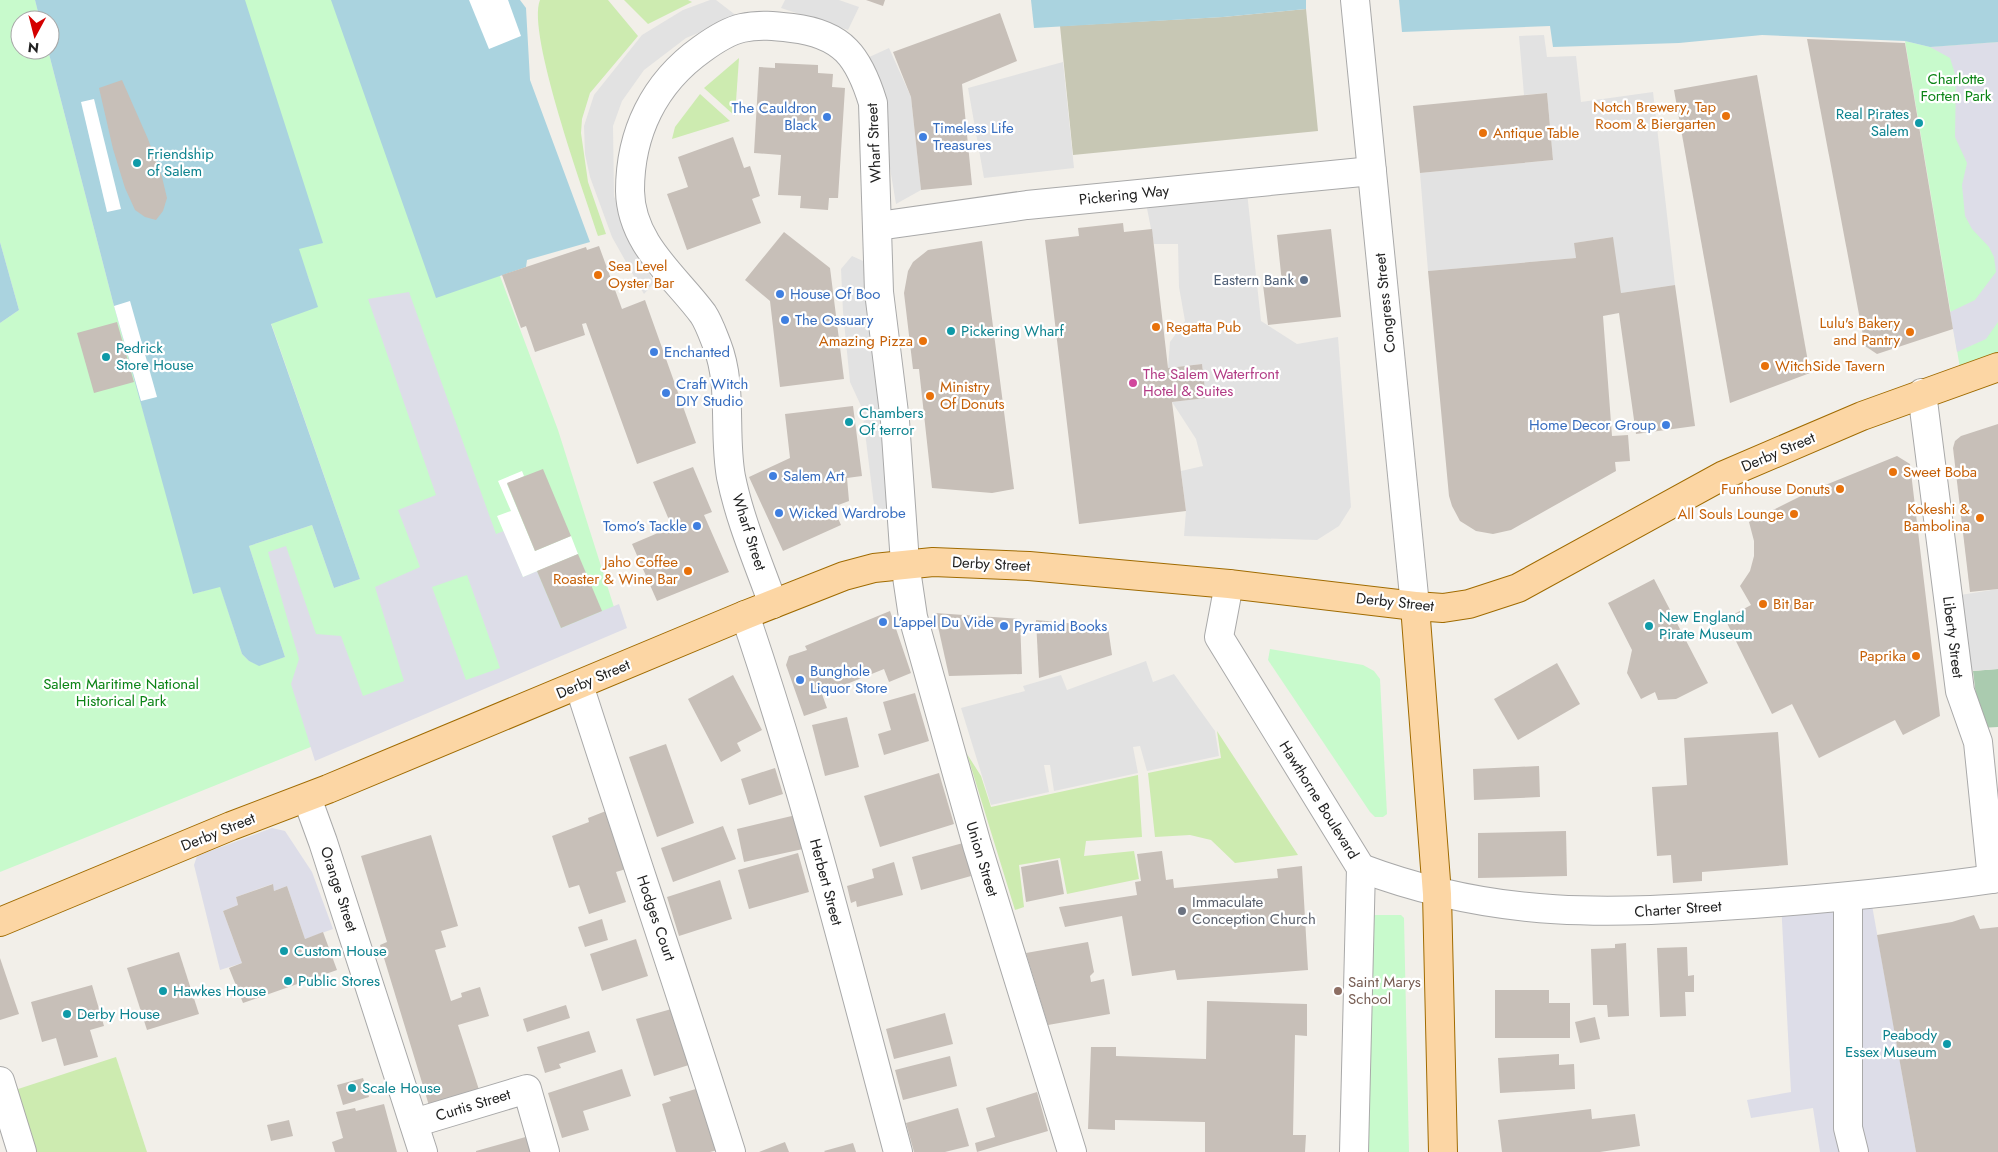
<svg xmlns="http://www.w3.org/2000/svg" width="1998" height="1152" font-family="Jost,sans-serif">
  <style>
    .construction { fill: #c7c7b4 }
    .grass { fill: #cdebb0 }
    .cemetery { fill: #aacbaf }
    .park { fill: #c8facc }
    .parking { fill: #e2e2e2 }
    .plaza { fill: #dddde8; fill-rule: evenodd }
    .water { fill: #aad3df }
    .pier { fill: #fff }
    .building { fill: #c7bfb8 }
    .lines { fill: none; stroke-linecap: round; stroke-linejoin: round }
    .minor-casing { stroke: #a9a9a9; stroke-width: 30 }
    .major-casing { stroke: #a06b00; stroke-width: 30 }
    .minor { stroke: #fff; stroke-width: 28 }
    .major { stroke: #fcd6a4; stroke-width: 28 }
    .food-dot { fill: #e8710a; stroke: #fff; stroke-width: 2 }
    .shop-dot { fill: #3f7fe0; stroke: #fff; stroke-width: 2 }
    .culture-dot { fill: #0f9aa8; stroke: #fff; stroke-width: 2 }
    .service-dot { fill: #5c6f8a; stroke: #fff; stroke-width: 2 }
    .hotel-dot { fill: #d1479c; stroke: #fff; stroke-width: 2 }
    .worship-dot { fill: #6b7280; stroke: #fff; stroke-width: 2 }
    .education-dot { fill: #8d6e63; stroke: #fff; stroke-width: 2 }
    .labels { text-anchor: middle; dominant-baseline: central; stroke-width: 4.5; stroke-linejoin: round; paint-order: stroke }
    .park-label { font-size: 15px; fill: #0c8416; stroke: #fff }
    .food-label { font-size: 15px; fill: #c56008; stroke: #fff; text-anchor: end }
    .shop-label { font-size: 15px; fill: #366cbe; stroke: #fff; text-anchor: start }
    .culture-label { font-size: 15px; fill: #0d838f; stroke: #fff; text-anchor: start }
    .street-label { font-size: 15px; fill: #222; stroke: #fff }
    .service-label { font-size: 15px; fill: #4e5e75; stroke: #fff; text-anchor: end }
    .hotel-label { font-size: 15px; fill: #b23c85; stroke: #fff; text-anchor: start }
    .worship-label { font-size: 15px; fill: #5b616d; stroke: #fff; text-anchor: start }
    .education-label { font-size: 15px; fill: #785e54; stroke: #fff; text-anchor: start }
  </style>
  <rect width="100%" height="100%" fill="#f2efe9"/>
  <!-- construction -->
  <polygon class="construction" points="1306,9 1318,131 1073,155 1060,26 1223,17"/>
  <!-- grass -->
  <g class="grass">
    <path d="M540,0h68l30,36 -48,57 -8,26 -1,14 7,49 18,52 -8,2c-13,-41 -72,-203 -58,-236z"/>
    <polygon points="624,0 688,0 692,2 648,24"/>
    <polygon points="739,58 735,116 704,88"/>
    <polygon points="700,94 730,121 672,139 675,127"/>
    <polygon points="1217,731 1298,855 1235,863 1211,840 1190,835 1155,837 1148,773 1221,758"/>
    <polygon points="967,754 981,776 991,807 1138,775 1142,837 1086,841 1084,856 1134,851 1139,879 1067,894 1060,858 1019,865 1024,907 1015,910"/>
    <polygon points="116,1057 147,1152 34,1152 15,1090"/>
  </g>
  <!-- cemetery -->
  <polygon class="cemetery" points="1998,669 1998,727 1980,728 1973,671"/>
  <!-- park -->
  <g class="park">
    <polygon points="0,0 35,0 40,20 20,20 20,50 48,50 114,306 194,594 220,586 242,654 249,661 259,665 285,657 249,546 312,525 334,588 360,579 271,323 310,282 203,0 396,0 558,430 619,623 0,872 0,323 19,310 0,242"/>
    <polygon points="1905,41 1930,47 1998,42 1998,367 1962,380"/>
    <polygon points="1270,649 1363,665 1374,671 1380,679 1387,814 1383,817 1375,817 1370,812 1268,660"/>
    <polygon points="1374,915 1401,915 1404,918 1409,1152 1368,1152"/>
  </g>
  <!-- parking -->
  <g class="parking">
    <polygon points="710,0 716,0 742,20 723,23 686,38 644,70 622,101 613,126 614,196 623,222 654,283 644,294 612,237 590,177 585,154 584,126 594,95 642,35 683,10"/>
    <polygon points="785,0 839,0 859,7 848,30 781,8"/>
    <polygon points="1544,35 1547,57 1576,56 1581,102 1653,92 1675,285 1621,293 1612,237 1575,243 1576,258 1428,271 1420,173 1553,160 1547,93 1524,95 1519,36"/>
    <polygon points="889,48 911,97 921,190 896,204 888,156 865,59"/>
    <polygon points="1063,62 1074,168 984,178 968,88"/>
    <polygon points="1246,183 1261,321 1297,344 1338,337 1351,507 1339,526 1317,540 1184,536 1186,511 1181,471 1203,466 1196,439 1172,402 1206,398 1202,364 1168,368 1170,342 1185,321 1179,287 1178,244 1154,244 1144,193"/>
    <polygon points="852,256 872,265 890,512 875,513 862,408 850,382 843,312 841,269"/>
    <polygon points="1998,589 1998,669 1957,672 1948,597"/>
    <polygon points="1146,661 1153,682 1174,674 1215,731 1219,756 1147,771 1140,746 1133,747 1138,773 1054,791 1050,765 1044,765 1049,792 991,805 961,708 1025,691 1023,686 1061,675 1067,690"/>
  </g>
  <!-- plaza -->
  <g class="plaza">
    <polygon points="1998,42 1998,322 1986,339 1957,352 1950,312 1975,300 1996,272 1994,257 1989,247 1972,229 1965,216 1962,185 1967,163 1955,137 1956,77 1950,58 1930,47"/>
    <path d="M409,292l87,242 8,-3 19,46 14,-6 24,57 58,-24 8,24 -312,133 -24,-77 8,-25 -31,-107 18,-6 30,88 25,2 22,60 41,-15 -29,-94 45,-20 -22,-57 38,-15 -68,-196zM467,575l33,93 -34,12 -34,-93z"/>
    <polygon points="272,828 285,831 312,872 333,929 305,939 287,886 274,891 272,884 236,897 238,905 223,911 242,963 220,970 194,865 197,856"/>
    <polygon points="1870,894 1916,1152 1820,1152 1813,1108 1751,1118 1747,1100 1791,1092 1781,902"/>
  </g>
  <!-- water -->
  <g class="water">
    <polygon points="35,0 245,0 323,243 299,249 318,307 271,324 360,579 334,588 312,525 249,546 285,657 259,666 249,661 242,654 220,587 193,594 114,306 48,50 50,50 50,20 40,20"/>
    <polygon points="331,0 520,0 526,8 530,80 590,242 527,260 526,267 436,298"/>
    <polygon points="1031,0 1306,0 1306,9 1223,17 1034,28"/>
    <polygon points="1399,0 1998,0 1998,42 1930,47 1905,41 1762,35 1679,43 1553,47 1550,26 1402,32"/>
    <polygon points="0,242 19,310 0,323"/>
  </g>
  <!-- pier -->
  <g class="pier">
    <polygon points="469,0 508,0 521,36 489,49"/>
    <polygon points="94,99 121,209 107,212 81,102"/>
    <polygon points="130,301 157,397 141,401 114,306"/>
    <polygon points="522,471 524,476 507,484 535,551 571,536 578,554 523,577 497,516 511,511 498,481"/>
  </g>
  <!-- building -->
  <g class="building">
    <polygon points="866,0 885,0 883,6"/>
    <polygon points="1000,13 1017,61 962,84 972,185 921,190 911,97 893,52"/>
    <polygon points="1807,39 1905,43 1953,329 1877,354 1865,346"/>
    <polygon points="775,63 818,65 818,73 833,74 832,87 845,88 838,198 829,198 828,210 800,208 801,196 778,195 781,155 754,153 759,67 775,68"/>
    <polygon points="1757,75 1810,373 1730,403 1674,90"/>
    <polygon points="122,80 148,139 162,177 167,198 163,211 156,220 145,217 135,210 125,188 113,149 99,88"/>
    <polygon points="1547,93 1553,160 1420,173 1413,106"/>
    <polygon points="733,137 744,168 750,166 760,196 752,199 761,223 687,250 667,194 688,187 678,157"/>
    <polygon points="1123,223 1124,232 1152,229 1168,368 1202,364 1206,398 1172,402 1186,511 1079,524 1045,240 1079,236 1078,228"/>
    <polygon points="1331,229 1341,317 1268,325 1263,285 1282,283 1277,235"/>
    <polygon points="784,232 830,268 844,379 780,387 770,301 745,280"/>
    <polygon points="1613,237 1621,293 1675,285 1695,426 1636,434 1619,313 1603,316 1612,436 1628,435 1630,461 1615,462 1616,471 1511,530 1493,534 1476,531 1460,521 1452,506 1449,496 1428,271 1576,258 1574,243"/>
    <polygon points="982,241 1014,489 992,493 932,488 919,369 913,369 904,293 908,271 913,262 928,250"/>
    <polygon points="599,246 622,309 645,300 696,443 637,464 586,323 582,324 585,335 535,352 526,326 521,328 502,275 586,247 587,250"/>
    <polygon points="117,322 134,382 94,393 77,333"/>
    <polygon points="853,406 862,476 847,478 849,501 833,507 841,525 783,551 749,477 790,458 785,414"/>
    <polygon points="1998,424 1998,589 1970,592 1953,448 1955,441 1961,436"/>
    <polygon points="1897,456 1910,464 1940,716 1903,735 1895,720 1819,758 1792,704 1772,714 1725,619 1751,605 1740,586 1750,571 1754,556 1754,541 1749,522 1813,490"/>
    <polygon points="693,467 712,512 704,515 729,572 657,601 632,544 672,527 653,482"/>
    <polygon points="543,469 571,536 535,551 507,483"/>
    <polygon points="578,554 602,611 561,628 537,571"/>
    <polygon points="1654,579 1708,683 1676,699 1658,700 1655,692 1641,699 1627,673 1632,650 1608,603"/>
    <polygon points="890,611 911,673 889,682 884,669 822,694 827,708 804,716 786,665 789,656 807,650 805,646"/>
    <polygon points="935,613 1020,619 1022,674 949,676"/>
    <polygon points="1036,620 1108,627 1112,655 1039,678"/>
    <polygon points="1557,663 1580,704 1518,740 1494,699"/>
    <polygon points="733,675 762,730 737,743 741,751 721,762 688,699"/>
    <polygon points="915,693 929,741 884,755 878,734 891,730 883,702"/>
    <polygon points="847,717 859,767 825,776 812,725"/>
    <polygon points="1778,732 1788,865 1702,872 1702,881 1673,883 1671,855 1657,856 1652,787 1687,785 1684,738"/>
    <polygon points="666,744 694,823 657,837 629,757"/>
    <polygon points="1539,766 1540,797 1474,800 1473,769"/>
    <polygon points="775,768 783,794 749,805 741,779"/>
    <polygon points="939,773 954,824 880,847 864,796"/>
    <polygon points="606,811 626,869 616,872 626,902 589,914 579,885 569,888 552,836 589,822 588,818"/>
    <polygon points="796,815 803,849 744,862 737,829"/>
    <polygon points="723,826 736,859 673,882 661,848"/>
    <polygon points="1566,831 1567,876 1478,878 1478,833"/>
    <polygon points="431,835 458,926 441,931 446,947 435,950 451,1001 462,997 461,993 480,987 489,1016 458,1025 481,1096 431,1112 380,945 387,942 361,856"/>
    <polygon points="963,843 971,876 921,890 912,857"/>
    <polygon points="1162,851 1166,880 1173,879 1174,888 1278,878 1277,869 1302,866 1308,970 1177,980 1175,970 1132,976 1122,916 1065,927 1059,907 1137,895 1135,882 1141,881 1137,854"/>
    <polygon points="798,853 809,892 749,909 738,870"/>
    <polygon points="1058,860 1064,894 1026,902 1021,867"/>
    <polygon points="894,862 903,895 857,907 856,901 851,903 847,886 874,878 872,869"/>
    <polygon points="720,880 732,919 679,936 667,897"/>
    <polygon points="273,884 274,891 287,886 305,939 323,932 337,970 243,1003 229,968 242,963 223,911 238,905 236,897"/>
    <polygon points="1974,915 1980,929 1998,927 1998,1152 1916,1152 1877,935 1952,922"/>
    <polygon points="602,919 608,940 585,947 578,927"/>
    <polygon points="636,939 648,976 602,991 590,954"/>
    <polygon points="1088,942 1094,972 1090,976 1091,982 1104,979 1110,1014 1048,1025 1026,953"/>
    <polygon points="1626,943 1629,1016 1608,1017 1607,1005 1593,1005 1591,949 1615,948 1615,944"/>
    <polygon points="1687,947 1688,976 1694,975 1694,992 1685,992 1686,1016 1660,1017 1657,948"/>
    <polygon points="179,952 199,1014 147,1030 127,968"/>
    <polygon points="0,958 19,1014 0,1020"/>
    <polygon points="92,985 104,1026 90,1030 98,1057 64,1066 56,1038 42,1042 31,1002"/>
    <polygon points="1495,990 1549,990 1549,1003 1570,1003 1570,1038 1495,1038"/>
    <polygon points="1207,1001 1307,1004 1307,1036 1295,1035 1293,1135 1306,1135 1305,1152 1205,1152 1205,1122 1115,1120 1115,1130 1088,1129 1091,1047 1116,1047 1116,1056 1206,1059"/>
    <polygon points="566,1005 570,1018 527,1032 523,1019"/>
    <polygon points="675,1008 692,1064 654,1076 636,1019"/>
    <polygon points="945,1013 953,1044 894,1059 886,1029"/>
    <polygon points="1595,1017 1600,1039 1580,1043 1575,1022"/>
    <polygon points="589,1031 596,1052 559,1064 561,1068 545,1073 537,1047"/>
    <polygon points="1559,1054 1559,1065 1574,1064 1575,1089 1500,1093 1498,1058"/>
    <polygon points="950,1056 957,1086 903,1100 895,1070"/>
    <polygon points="622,1069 631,1096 583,1111 589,1130 562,1138 548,1093"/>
    <polygon points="363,1078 369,1097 343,1105 337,1085"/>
    <polygon points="699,1088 718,1150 710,1152 676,1152 662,1104 671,1101 669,1097"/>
    <polygon points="1037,1092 1048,1131 977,1152 975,1143 995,1137 986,1108"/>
    <polygon points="384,1104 397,1152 335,1152 332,1142 343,1138 336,1112 355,1108 356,1111"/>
    <polygon points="958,1108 969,1146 945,1152 914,1152 906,1123"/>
    <polygon points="1591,1109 1592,1119 1635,1114 1640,1146 1600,1152 1502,1152 1498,1120"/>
    <polygon points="289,1120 293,1136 271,1141 267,1125"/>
    <polygon points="529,1136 534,1152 476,1152 476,1151"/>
    <polygon points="785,1142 789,1152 759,1152"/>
    <polygon points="853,1143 856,1152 825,1152 824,1151"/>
  </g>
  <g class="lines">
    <!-- minor casing -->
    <g class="minor-casing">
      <g id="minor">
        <polyline points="1355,0 1415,606"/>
        <polyline points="878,226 1027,205 1372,171"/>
        <polyline points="1922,393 1960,691 1978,742 1992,879"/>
        <polyline points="1229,584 1219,637 1361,868 1354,1152"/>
        <path d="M773,604c-15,-42 -33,-83 -42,-127 -8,-44 2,-91 -14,-132 -4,-10 -8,-22 -14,-31 -28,-38 -72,-70 -73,-123 0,-58 24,-108 72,-142 11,-8 27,-18 40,-21 17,-4 34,-2 50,0 51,6 67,29 81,75l6,189 16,129 10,142 8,54 64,228 95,307"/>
        <path d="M745,615c60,176 105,357 153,537"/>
        <path d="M579,685c50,156 103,311 152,467"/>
        <polyline points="307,798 323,842 423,1152"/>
        <path d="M1361,868c138,52 249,46 392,36 82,-6 164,-14 245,-26"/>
        <polyline points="1848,897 1848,1128 1854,1152"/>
        <polyline points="0,1081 22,1152"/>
        <polyline points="414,1123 527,1089 545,1152"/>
      </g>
    </g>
    <!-- major casing -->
    <g class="major-casing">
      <g id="major">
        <polyline points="1415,606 1437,894 1443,1152"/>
        <polyline points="0,922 231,826 328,789 745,615 844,576 874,568 933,562 1029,566 1229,584 1415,606 1443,608 1469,604 1518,588 1724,475 1862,416 1998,367"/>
      </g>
    </g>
    <!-- minor -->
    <use href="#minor" class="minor"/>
    <!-- major -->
    <use href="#major" class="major"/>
  </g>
  <!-- markers -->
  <g class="food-dot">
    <circle cx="1726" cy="116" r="5"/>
    <circle cx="1483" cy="133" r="5"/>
    <circle cx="598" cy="275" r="5"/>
    <circle cx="1156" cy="327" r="5"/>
    <circle cx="1910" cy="332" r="5"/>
    <circle cx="923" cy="341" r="5"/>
    <circle cx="1765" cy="366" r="5"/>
    <circle cx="930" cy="396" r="5"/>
    <circle cx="1893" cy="472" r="5"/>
    <circle cx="1840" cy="489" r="5"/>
    <circle cx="1794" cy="514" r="5"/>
    <circle cx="1980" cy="518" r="5"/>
    <circle cx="688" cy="571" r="5"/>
    <circle cx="1763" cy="604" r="5"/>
    <circle cx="1916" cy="656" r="5"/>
  </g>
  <g class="shop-dot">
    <circle cx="827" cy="117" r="5"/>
    <circle cx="923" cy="137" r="5"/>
    <circle cx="780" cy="294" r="5"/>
    <circle cx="785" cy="320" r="5"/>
    <circle cx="654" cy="352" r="5"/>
    <circle cx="666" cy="393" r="5"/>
    <circle cx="1666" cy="425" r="5"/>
    <circle cx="773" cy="476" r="5"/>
    <circle cx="779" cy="513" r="5"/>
    <circle cx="697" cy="526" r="5"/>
    <circle cx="883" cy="622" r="5"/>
    <circle cx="1004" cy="626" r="5"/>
    <circle cx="800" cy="680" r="5"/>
  </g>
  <g class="culture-dot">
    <circle cx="1919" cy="123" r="5"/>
    <circle cx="137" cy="163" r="5"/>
    <circle cx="951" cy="331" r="5"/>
    <circle cx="106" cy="357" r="5"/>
    <circle cx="849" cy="422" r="5"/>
    <circle cx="1649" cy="626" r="5"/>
    <circle cx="284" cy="951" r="5"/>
    <circle cx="288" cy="981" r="5"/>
    <circle cx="163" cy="991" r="5"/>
    <circle cx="67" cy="1014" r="5"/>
    <circle cx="1947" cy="1044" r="5"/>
    <circle cx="352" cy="1088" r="5"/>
  </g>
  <circle class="service-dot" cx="1304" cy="280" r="5"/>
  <circle class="hotel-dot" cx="1133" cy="383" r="5"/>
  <circle class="worship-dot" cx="1182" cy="911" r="5"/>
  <circle class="education-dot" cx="1338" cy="991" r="5"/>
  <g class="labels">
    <!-- park labels -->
    <g class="park-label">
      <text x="1956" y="79">Charlotte<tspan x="1956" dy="17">Forten Park</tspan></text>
      <text x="121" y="684">Salem Maritime National<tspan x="121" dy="17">Historical Park</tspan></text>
    </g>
    <!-- food labels -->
    <g class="food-label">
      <text x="1716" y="107">Notch Brewery, Tap<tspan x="1716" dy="17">Room &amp; Biergarten</tspan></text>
      <text x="1493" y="133" text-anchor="start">Antique Table</text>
      <text x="608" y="266" text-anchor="start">Sea Level<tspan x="608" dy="17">Oyster Bar</tspan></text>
      <text x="1900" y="323">Lulu's Bakery<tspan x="1900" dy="17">and Pantry</tspan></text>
      <text x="1166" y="327" text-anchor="start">Regatta Pub</text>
      <text x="913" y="341">Amazing Pizza</text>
      <text x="1775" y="366" text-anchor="start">WitchSide Tavern</text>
      <text x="940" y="387" text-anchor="start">Ministry<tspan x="940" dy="17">Of Donuts</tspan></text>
      <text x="1903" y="472" text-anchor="start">Sweet Boba</text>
      <text x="1830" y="489">Funhouse Donuts</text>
      <text x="1970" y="509">Kokeshi &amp;<tspan x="1970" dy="17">Bambolina</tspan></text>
      <text x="1784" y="514">All Souls Lounge</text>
      <text x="678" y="562">Jaho Coffee<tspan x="678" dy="17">Roaster &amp; Wine Bar</tspan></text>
      <text x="1773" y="604" text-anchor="start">Bit Bar</text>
      <text x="1906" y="656">Paprika</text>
    </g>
    <!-- shop labels -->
    <g class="shop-label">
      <text x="817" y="108" text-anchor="end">The Cauldron<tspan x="817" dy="17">Black</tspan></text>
      <text x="933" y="128">Timeless Life<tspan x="933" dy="17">Treasures</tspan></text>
      <text x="790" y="294">House Of Boo</text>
      <text x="795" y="320">The Ossuary</text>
      <text x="664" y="352">Enchanted</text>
      <text x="676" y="384">Craft Witch<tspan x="676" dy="17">DIY Studio</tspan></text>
      <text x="1656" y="425" text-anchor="end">Home Decor Group</text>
      <text x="783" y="476">Salem Art</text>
      <text x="789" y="513">Wicked Wardrobe</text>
      <text x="687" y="526" text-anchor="end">Tomo’s Tackle</text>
      <text x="893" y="622">L’appel Du Vide</text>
      <text x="1014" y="626">Pyramid Books</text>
      <text x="810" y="671">Bunghole<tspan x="810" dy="17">Liquor Store</tspan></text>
    </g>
    <!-- culture labels -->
    <g class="culture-label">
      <text x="1909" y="114" text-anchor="end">Real Pirates<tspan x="1909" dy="17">Salem</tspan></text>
      <text x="147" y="154">Friendship<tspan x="147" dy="17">of Salem</tspan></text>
      <text x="961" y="331">Pickering Wharf</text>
      <text x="116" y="348">Pedrick<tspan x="116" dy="17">Store House</tspan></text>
      <text x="859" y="413">Chambers<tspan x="859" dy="17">Of terror</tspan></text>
      <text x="1659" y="617">New England<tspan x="1659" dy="17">Pirate Museum</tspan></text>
      <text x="294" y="951">Custom House</text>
      <text x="298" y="981">Public Stores</text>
      <text x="173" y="991">Hawkes House</text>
      <text x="77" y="1014">Derby House</text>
      <text x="1937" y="1035" text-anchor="end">Peabody<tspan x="1937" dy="17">Essex Museum</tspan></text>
      <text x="362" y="1088">Scale House</text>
    </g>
    <!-- street labels -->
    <g class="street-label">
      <text transform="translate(874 143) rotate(-93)">Wharf Street</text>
      <text transform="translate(1124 195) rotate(-6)">Pickering Way</text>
      <text transform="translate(1385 303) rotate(-96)">Congress Street</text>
      <text transform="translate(1778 452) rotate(-23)">Derby Street</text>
      <text transform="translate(749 532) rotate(72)">Wharf Street</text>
      <text transform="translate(991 564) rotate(3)">Derby Street</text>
      <text transform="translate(1395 602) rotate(6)">Derby Street</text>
      <text transform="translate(1953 637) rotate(83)">Liberty Street</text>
      <text transform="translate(593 679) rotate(-23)">Derby Street</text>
      <text transform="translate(1319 800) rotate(58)">Hawthorne Boulevard</text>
      <text transform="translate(218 832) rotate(-22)">Derby Street</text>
      <text transform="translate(982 859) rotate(73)">Union Street</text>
      <text transform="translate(826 882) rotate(75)">Herbert Street</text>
      <text transform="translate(339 889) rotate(72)">Orange Street</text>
      <text transform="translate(1678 909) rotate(-4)">Charter Street</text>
      <text transform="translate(656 918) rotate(71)">Hodges Court</text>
      <text transform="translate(473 1105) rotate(-17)">Curtis Street</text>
    </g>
    <!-- service labels -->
    <g class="service-label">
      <text x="1294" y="280">Eastern Bank</text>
    </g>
    <!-- hotel labels -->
    <g class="hotel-label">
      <text x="1143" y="374">The Salem Waterfront<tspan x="1143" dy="17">Hotel &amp; Suites</tspan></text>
    </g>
    <!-- worship labels -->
    <g class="worship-label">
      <text x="1192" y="902">Immaculate<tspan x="1192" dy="17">Conception Church</tspan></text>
    </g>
    <!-- education labels -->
    <g class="education-label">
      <text x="1348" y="982">Saint Marys<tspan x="1348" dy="17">School</tspan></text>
    </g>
  </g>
  <!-- north arrow -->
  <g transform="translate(35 35) rotate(187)"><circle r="24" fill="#ffffff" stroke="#a7a7a7"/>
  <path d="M0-4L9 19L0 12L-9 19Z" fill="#d40000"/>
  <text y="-8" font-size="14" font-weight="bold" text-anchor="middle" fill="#222222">N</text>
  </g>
</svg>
